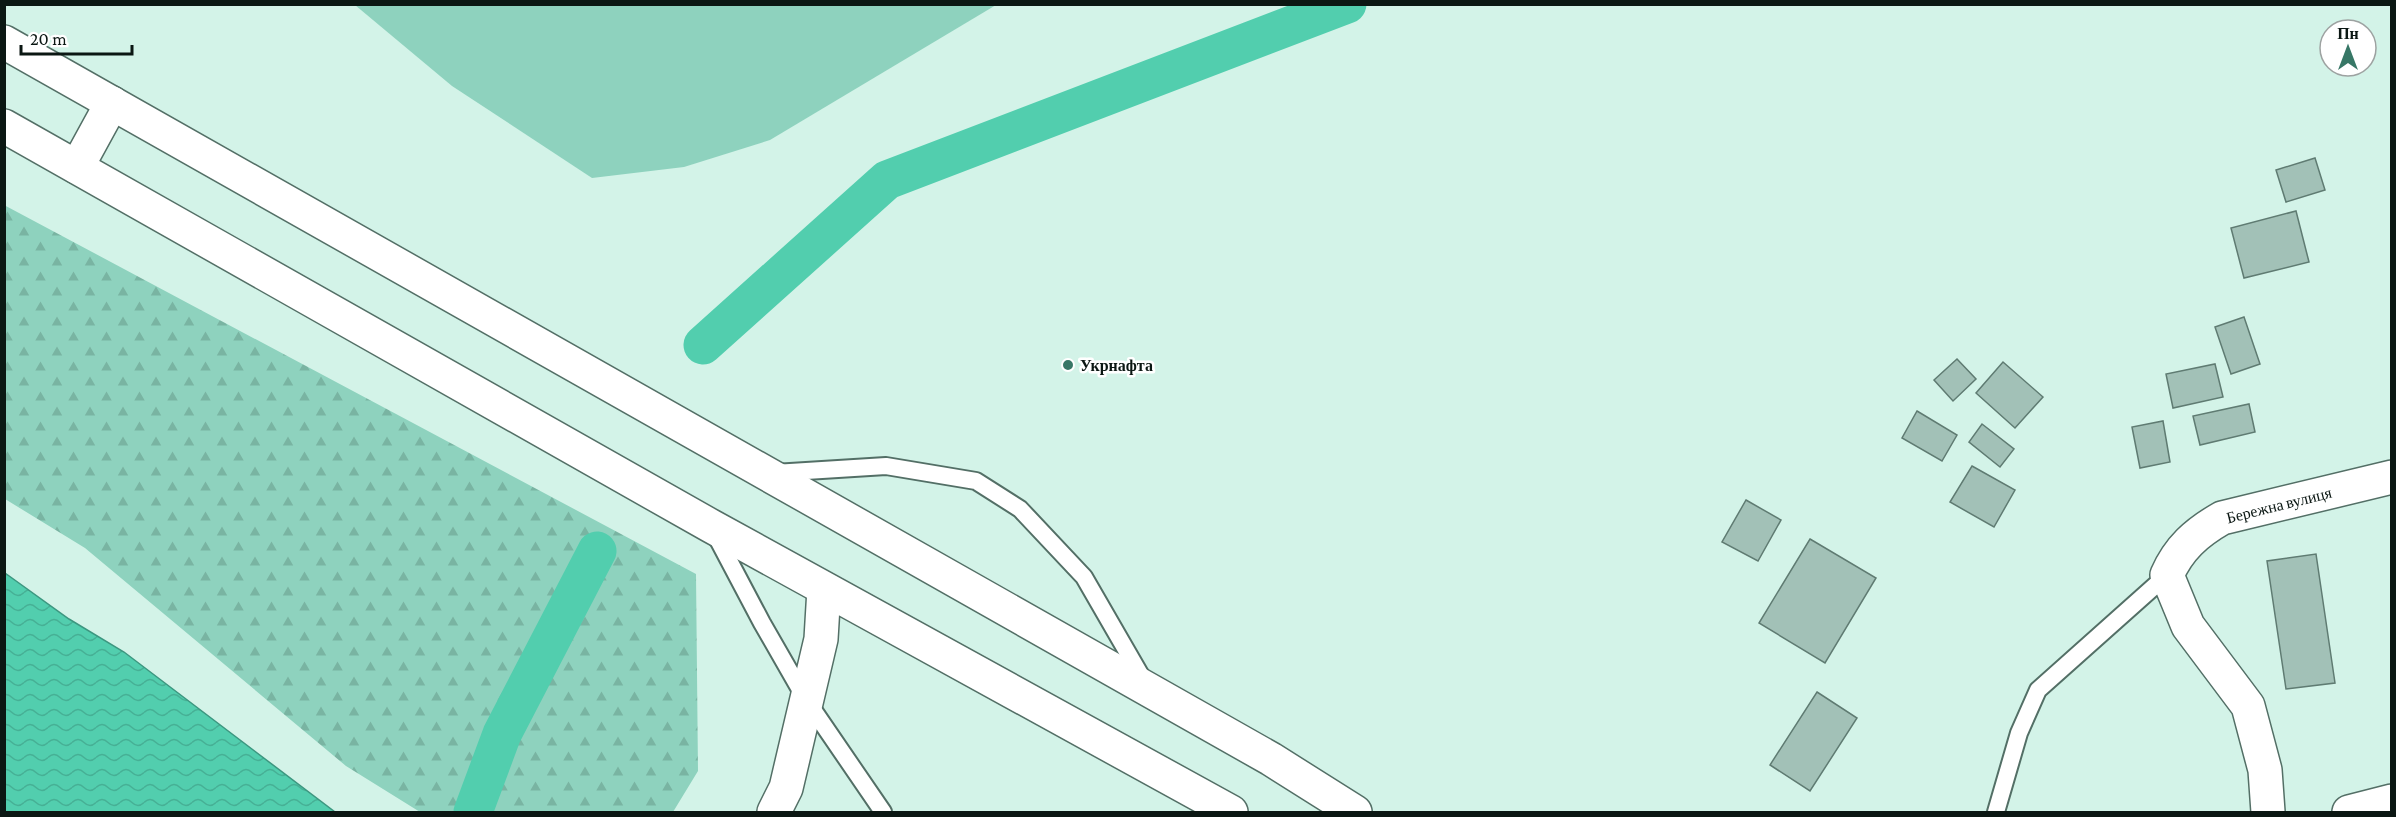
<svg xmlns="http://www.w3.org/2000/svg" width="2396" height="817" font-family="'Crimson Pro',serif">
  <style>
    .green { fill: #8ed2be }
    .forest { fill: url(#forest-firs) }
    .water { fill: url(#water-waves); stroke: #3d9780; stroke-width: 1.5 }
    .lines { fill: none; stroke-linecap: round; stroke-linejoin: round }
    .canal { stroke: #52ceae; stroke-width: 39 }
    .building { fill: #a2c1b7; stroke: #5f7b72; stroke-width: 1.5 }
    .service-casing { stroke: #536f66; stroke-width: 20 }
    .minor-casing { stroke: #536f66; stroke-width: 36 }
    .tertiary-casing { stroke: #536f66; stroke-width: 36 }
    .service { stroke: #fff; stroke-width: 16 }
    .minor { stroke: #fff; stroke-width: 33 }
    .tertiary { stroke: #fff; stroke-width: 33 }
    .poi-dot { fill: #377766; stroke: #fff; stroke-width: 2 }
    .labels { text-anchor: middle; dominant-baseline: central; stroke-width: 5; stroke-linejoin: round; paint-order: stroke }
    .poi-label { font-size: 16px; font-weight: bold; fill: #0b1713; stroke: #fff; text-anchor: start }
    .street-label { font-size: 16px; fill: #0b1713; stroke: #fff }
  </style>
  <defs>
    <pattern id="forest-firs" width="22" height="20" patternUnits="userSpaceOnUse" patternTransform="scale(1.5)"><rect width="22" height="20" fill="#8ed2be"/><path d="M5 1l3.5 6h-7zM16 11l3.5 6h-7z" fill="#79b4a2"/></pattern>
    <pattern id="water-waves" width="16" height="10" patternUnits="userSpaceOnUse" patternTransform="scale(1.5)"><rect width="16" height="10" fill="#52ceae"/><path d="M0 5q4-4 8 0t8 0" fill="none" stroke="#46b095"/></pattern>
  </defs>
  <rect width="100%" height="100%" fill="#d3f3e8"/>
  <!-- green -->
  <polygon class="green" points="355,5 996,5 770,140 684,167 592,178 452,86"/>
  <!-- forest -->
  <polygon class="forest" points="4,205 696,574 698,771 673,812 420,812 346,766 85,548 5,499"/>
  <!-- water -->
  <polygon class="water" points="5,573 69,619 124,652 335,812 5,812"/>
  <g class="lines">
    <!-- canal -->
    <g class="canal">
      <polyline points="703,345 887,180 1347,4"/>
      <polyline points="473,812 502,734 597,551"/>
    </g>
  </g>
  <!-- building -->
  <g class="building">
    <polygon points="2315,158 2325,190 2286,202 2276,170"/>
    <polygon points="2296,211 2309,262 2244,278 2231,228"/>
    <polygon points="2244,317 2260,364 2231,374 2215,327"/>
    <polygon points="1957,359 1976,379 1953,401 1934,380"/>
    <polygon points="2003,362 2043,397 2015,428 1976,393"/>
    <polygon points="2215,364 2223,397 2173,408 2166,374"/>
    <polygon points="2249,404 2255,432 2200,445 2193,416"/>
    <polygon points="1917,411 1957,435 1942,461 1902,438"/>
    <polygon points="2163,421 2170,462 2140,468 2132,427"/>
    <polygon points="1982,424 2014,449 2000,467 1969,442"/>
    <polygon points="1972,466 2015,490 1994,527 1950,502"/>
    <polygon points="1746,500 1781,520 1758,561 1722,542"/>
    <polygon points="1810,539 1876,578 1825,663 1759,623"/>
    <polygon points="2316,554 2335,683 2286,689 2267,561"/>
    <polygon points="1817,692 1857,718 1810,791 1770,765"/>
  </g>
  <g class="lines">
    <!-- service casing -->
    <g class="service-casing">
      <g id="service">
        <polyline points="774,473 886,466 976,481 1020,509 1084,577 1144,681"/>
        <polyline points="715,534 762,623 805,698 883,812"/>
        <polyline points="1996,812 2019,733 2038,690 2167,575"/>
      </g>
    </g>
    <!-- minor casing -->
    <g class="minor-casing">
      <g id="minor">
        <polyline points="774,812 786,788 821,639 824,589"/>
        <path d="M2268,812l-3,-42 -17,-64 -60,-80 -21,-51c12,-27 29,-42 55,-57l170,-41"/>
        <polyline points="2349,812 2392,801"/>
      </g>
    </g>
    <!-- tertiary casing -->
    <g class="tertiary-casing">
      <g id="tertiary">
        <polyline points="4,42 1271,759 1355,812"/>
        <polyline points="4,126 711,526 1231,812"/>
        <polyline points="77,167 112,103"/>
      </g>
    </g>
    <!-- service -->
    <use href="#service" class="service"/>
    <!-- minor -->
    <use href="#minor" class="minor"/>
    <!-- tertiary -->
    <use href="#tertiary" class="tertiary"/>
  </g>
  <!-- markers -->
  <circle class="poi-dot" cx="1068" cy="365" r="6"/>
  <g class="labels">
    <!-- poi labels -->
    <g class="poi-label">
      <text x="1080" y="365">Укрнафта</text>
    </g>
    <!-- street labels -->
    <g class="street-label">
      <text transform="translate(2279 505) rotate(-14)">Бережна вулиця</text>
    </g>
  </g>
  <!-- border -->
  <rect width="2396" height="817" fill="none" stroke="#0b1713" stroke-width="12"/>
  <!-- north arrow -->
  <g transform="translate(2348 48)"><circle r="28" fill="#ffffff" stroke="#9da2a1" stroke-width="1.5"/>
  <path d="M0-4.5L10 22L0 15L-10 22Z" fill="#377766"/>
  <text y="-9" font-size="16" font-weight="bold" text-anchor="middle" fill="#0b1713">Пн</text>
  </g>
  <!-- scale -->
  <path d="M21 45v9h111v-9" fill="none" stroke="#0b1713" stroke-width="3"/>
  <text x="30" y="45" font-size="18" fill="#0b1713" stroke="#ffffff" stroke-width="4.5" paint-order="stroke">20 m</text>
</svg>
